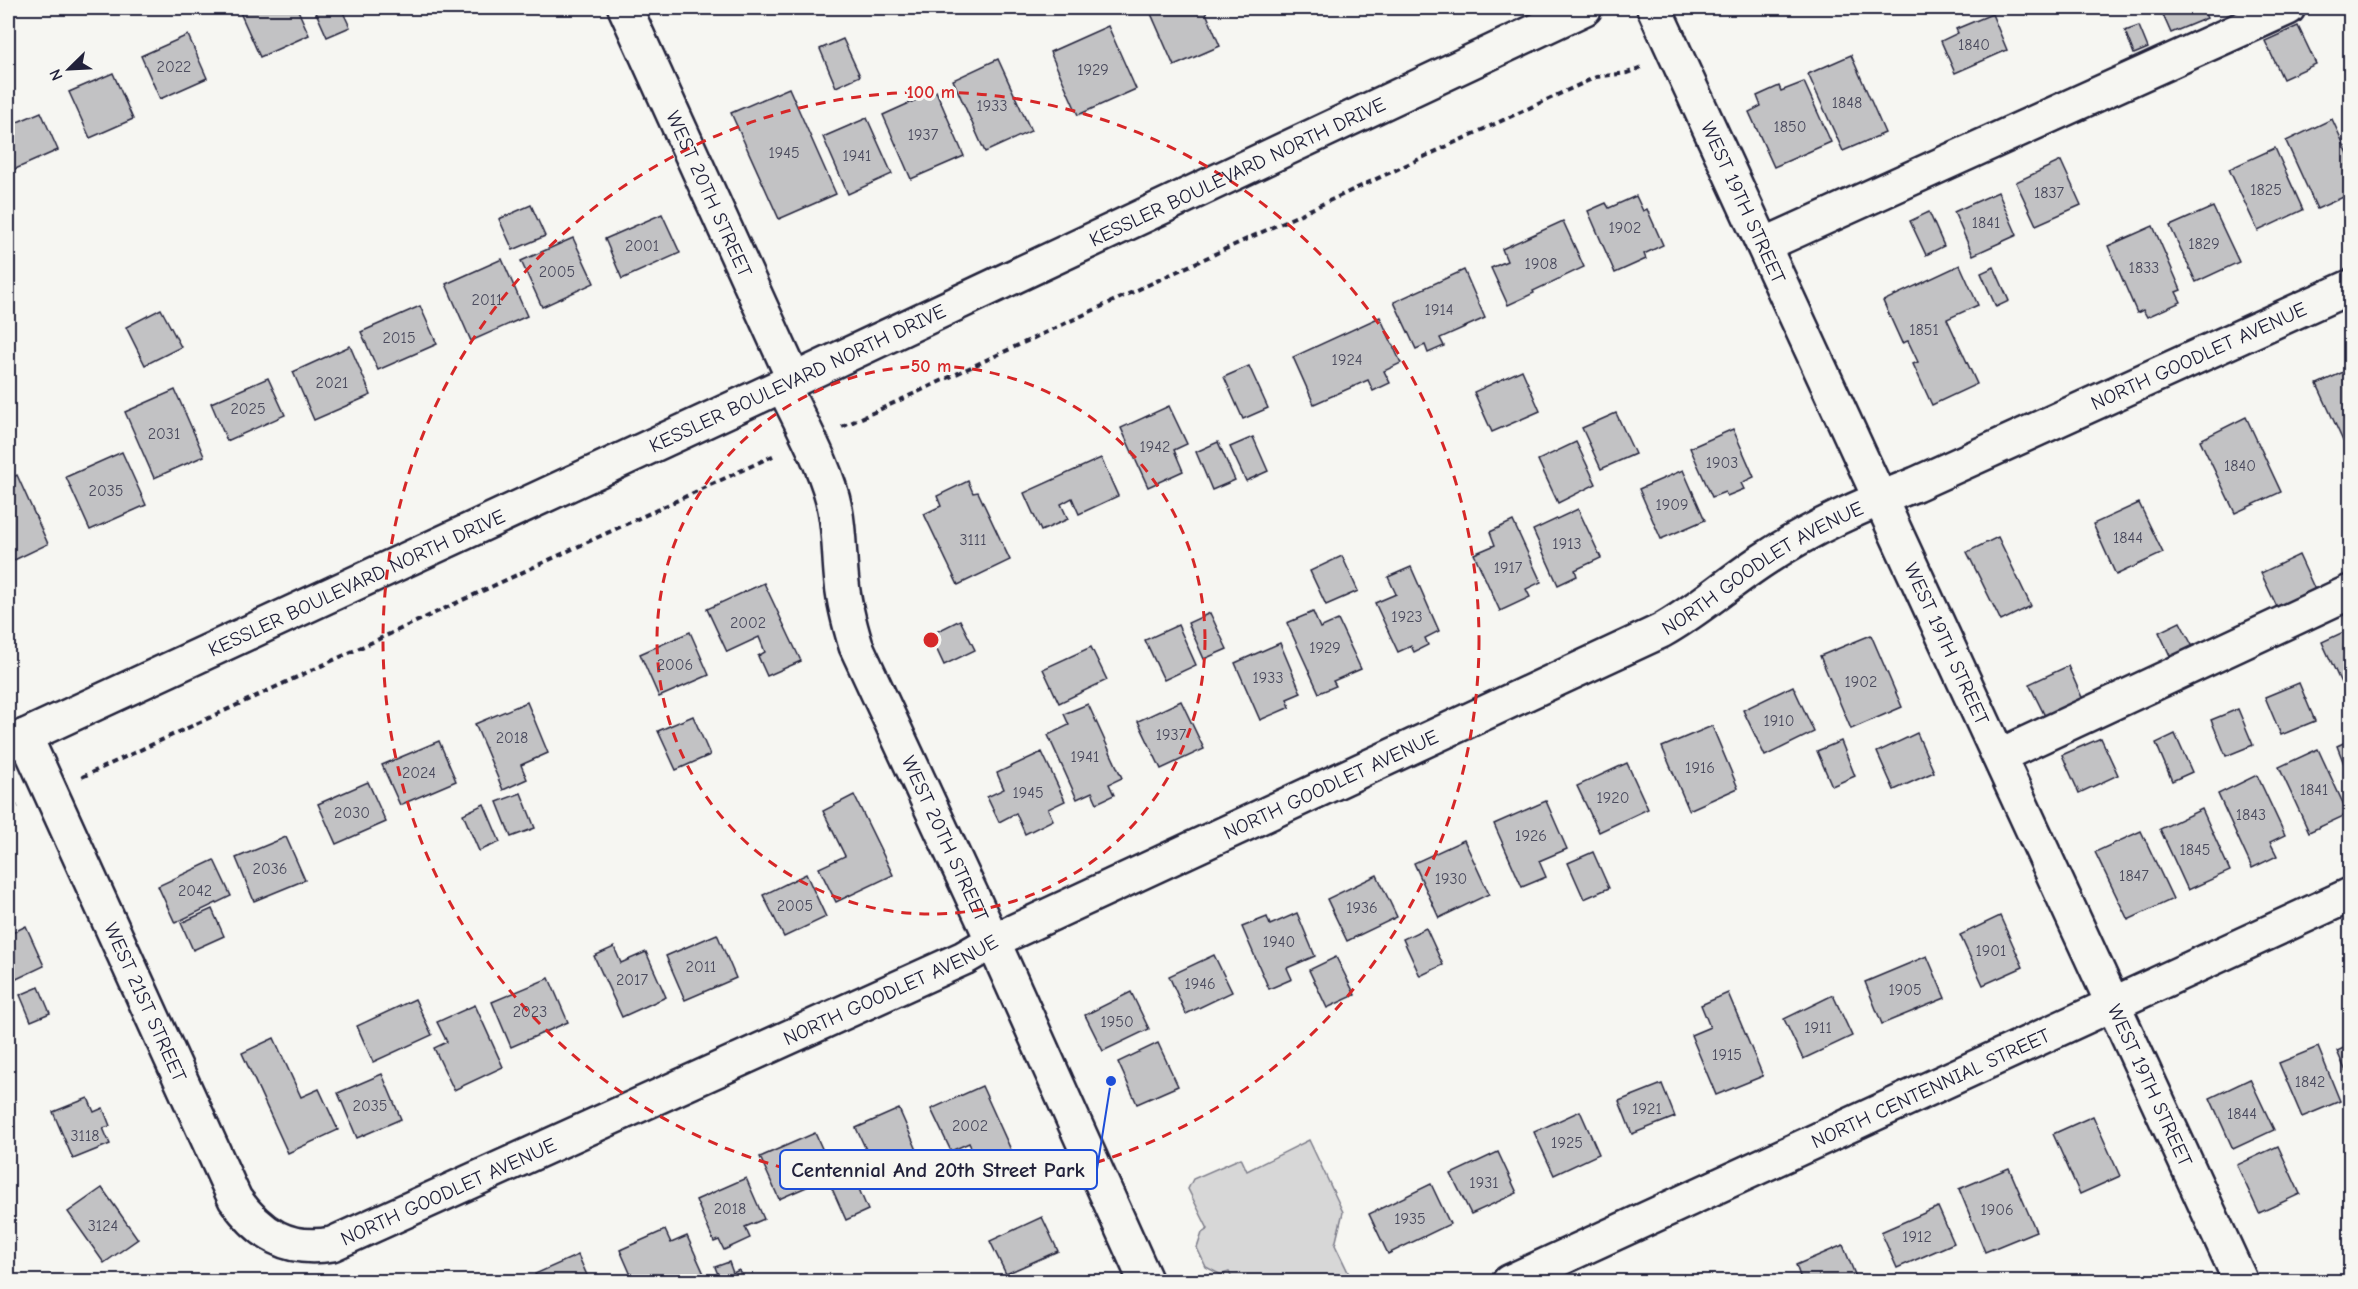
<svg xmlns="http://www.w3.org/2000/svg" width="2358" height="1289" font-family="'Comic Neue',sans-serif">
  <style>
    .green { fill: #d7d7d7; stroke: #7c7c89; stroke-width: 1.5 }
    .building { fill: #c2c2c4; stroke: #22223b; stroke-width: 1.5 }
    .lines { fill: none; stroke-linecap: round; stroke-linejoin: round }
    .minor-casing { stroke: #22223b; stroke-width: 38 }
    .major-casing { stroke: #22223b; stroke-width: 38 }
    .path { stroke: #22223b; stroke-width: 4; stroke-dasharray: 6 4.5; stroke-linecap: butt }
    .minor { stroke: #f6f6f2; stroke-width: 33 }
    .major { stroke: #f6f6f2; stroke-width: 33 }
    .ring { fill: none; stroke: #d62828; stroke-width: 3; stroke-dasharray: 10 8 }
    .labels { text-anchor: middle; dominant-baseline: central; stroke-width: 6; stroke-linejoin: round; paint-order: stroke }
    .number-label { font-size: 16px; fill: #4a4a5d }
    .street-label { font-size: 20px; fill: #22223b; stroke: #f6f6f2 }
    .centre { fill: #d62828; stroke: #f6f6f2; stroke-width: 3 }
    .ring-label { font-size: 18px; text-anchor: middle; font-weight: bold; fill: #d62828; stroke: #f6f6f2; stroke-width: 6; stroke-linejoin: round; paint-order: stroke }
    .leader { fill: none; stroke: #1d4ed8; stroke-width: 2 }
    .callout-dot { fill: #1d4ed8; stroke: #f6f6f2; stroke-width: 2 }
    .callout { fill: #f6f6f2; stroke: #1d4ed8; stroke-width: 2 }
    .callout-label { font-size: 21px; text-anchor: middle; font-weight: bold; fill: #22223b }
  </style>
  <rect width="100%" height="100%" fill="#f6f6f2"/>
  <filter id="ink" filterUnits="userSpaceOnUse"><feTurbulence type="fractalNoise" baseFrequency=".0167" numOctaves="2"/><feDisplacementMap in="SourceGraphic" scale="12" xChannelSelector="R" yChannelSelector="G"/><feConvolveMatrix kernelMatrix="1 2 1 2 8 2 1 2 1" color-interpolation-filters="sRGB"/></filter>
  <g filter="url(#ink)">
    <!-- green -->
    <polygon class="green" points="1309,1140 1343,1212 1335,1245 1349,1274 1335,1281 1233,1281 1229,1272 1221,1275 1206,1267 1197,1248 1202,1233 1208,1229 1188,1189 1193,1179 1241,1158 1247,1171"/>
    <!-- building -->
    <g class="building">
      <polygon points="238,8 297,8 309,35 260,57"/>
      <polygon points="314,8 341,8 350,27 327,37"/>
      <polygon points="1151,8 1204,8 1220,46 1174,66 1149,9"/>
      <polygon points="2160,8 2202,8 2207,18 2171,33"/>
      <polygon points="1992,14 2007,50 1955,73 1941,41 1958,33 1956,29"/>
      <polygon points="1108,26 1136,89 1078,115 1050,52"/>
      <polygon points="2139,26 2148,48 2134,54 2125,31"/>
      <polygon points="2298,26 2316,64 2283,79 2265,41"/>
      <polygon points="188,35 207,78 160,99 141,56"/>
      <polygon points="843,39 860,76 836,87 820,49"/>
      <polygon points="1851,55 1885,133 1843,151 1808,74"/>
      <polygon points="998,59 1031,131 985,152 953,80"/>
      <polygon points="113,73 133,119 90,138 69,92"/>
      <polygon points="1804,82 1831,142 1774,167 1749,112 1761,106 1757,96 1779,86 1781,91"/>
      <polygon points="789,88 836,194 779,219 731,113"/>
      <polygon points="936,91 964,156 911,179 883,115"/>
      <polygon points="41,112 58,150 11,171 8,163 8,126"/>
      <polygon points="867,118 892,174 848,194 823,137"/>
      <polygon points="2332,119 2350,158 2350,194 2317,209 2286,141"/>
      <polygon points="2275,148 2303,210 2258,231 2229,169"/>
      <polygon points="2061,161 2081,205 2036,225 2016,182"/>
      <polygon points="1998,192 2017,235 1973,255 1954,212"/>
      <polygon points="1636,196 1643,211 1647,209 1663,245 1644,254 1646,259 1615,273 1588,211 1606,203 1609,208"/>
      <polygon points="531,205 545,236 513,250 499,219"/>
      <polygon points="2213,207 2239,262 2196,282 2170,226"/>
      <polygon points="1929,212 1944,246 1926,255 1910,221"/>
      <polygon points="662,214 680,253 622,279 605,239"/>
      <polygon points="1563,221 1584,267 1533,291 1534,293 1508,305 1491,268 1507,261 1502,249"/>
      <polygon points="2153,226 2181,290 2176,292 2181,302 2147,317 2143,310 2137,313 2108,246"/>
      <polygon points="573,238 594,283 542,307 521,261"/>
      <polygon points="502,259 527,316 471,341 446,284"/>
      <polygon points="1960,265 1978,305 1947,319 1977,384 1932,405 1913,364 1918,362 1908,341 1902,343 1883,301"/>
      <polygon points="1994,267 2009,301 1996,307 1981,273"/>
      <polygon points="1464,270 1485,318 1440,338 1444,346 1428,353 1425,345 1416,349 1394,302"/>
      <polygon points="420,306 437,344 378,370 361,332"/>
      <polygon points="161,309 181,347 145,365 126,327"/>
      <polygon points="1380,317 1401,363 1384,371 1390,383 1373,391 1368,380 1314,404 1293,357"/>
      <polygon points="350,346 371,395 314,420 293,372"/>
      <polygon points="1249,366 1268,408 1243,419 1224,377"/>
      <polygon points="2350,369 2350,437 2343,441 2317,384"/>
      <polygon points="1522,370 1540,411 1492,432 1474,392"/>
      <polygon points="268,378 285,415 227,441 211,403"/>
      <polygon points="175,390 204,456 154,478 125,412"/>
      <polygon points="1169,406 1187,444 1174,450 1183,471 1148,487 1121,428"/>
      <polygon points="1616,413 1635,454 1601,469 1582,428"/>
      <polygon points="2246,417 2281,492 2235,513 2200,440"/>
      <polygon points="1733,429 1754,477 1741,483 1744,489 1727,496 1725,492 1712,497 1690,448"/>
      <polygon points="1253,437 1268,471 1246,481 1230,447"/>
      <polygon points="1218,442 1235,480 1212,490 1196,452"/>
      <polygon points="1576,442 1596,484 1558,503 1538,460"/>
      <polygon points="122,452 146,505 90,530 66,477"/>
      <polygon points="1101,458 1118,496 1079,514 1072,498 1061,504 1068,519 1041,531 1024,493"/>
      <polygon points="1683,470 1705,520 1661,539 1639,489"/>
      <polygon points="17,475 48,544 8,563 8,480"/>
      <polygon points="968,481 973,493 978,492 1010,560 958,585 924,514 941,506 937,496"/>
      <polygon points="2139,503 2163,553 2116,575 2093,524"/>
      <polygon points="1578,509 1601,558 1575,570 1577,576 1558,585 1533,530"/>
      <polygon points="1513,521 1541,582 1526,589 1530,597 1500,611 1474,554 1495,545 1490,532"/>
      <polygon points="1998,537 2031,606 2001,621 1967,552"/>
      <polygon points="2299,555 2316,592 2278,609 2261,573"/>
      <polygon points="1342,556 1358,591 1326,605 1310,571"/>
      <polygon points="1411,567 1439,631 1425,638 1428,645 1414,652 1411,646 1398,652 1375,603 1396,594 1388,577"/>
      <polygon points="764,583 801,661 767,676 758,656 765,652 759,637 727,652 707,609"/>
      <polygon points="1313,612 1320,628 1338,620 1361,669 1333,681 1336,686 1319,693 1287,623"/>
      <polygon points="1210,613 1227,649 1204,659 1188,623"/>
      <polygon points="960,620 975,650 944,665 930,635"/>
      <polygon points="2180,622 2195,651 2173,662 2159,632"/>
      <polygon points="1178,625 1196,665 1164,680 1145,640"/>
      <polygon points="2350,629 2350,679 2341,683 2322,642"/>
      <polygon points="690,632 709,675 659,697 640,654"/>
      <polygon points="1871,635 1902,707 1851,729 1820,656"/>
      <polygon points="1280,643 1301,693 1287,699 1290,707 1260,720 1235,663"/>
      <polygon points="1091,647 1107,680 1059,703 1043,669"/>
      <polygon points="2068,666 2084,702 2047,720 2029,684"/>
      <polygon points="2299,683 2315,721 2281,735 2265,697"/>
      <polygon points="1793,686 1814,732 1765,756 1743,710"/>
      <polygon points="1181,701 1204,749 1161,769 1138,721"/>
      <polygon points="527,702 548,753 521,765 527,779 503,790 475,724"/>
      <polygon points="1088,704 1122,778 1109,784 1114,795 1097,803 1092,792 1077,799 1048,735 1069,725 1064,714"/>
      <polygon points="2238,709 2253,745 2226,756 2211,720"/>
      <polygon points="693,716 710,755 676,770 658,731"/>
      <polygon points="1712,726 1738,788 1689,810 1662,747"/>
      <polygon points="1917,733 1934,772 1894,790 1877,752"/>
      <polygon points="2175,734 2192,772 2172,781 2156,743"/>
      <polygon points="2101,738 2118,775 2079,793 2062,755"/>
      <polygon points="2350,740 2350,779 2337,746"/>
      <polygon points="439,741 456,781 400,805 382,765"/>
      <polygon points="1841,741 1855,776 1832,786 1817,751"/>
      <polygon points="2318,749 2348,814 2309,832 2279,767"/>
      <polygon points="1042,752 1065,801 1048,809 1053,820 1025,834 1016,813 999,822 987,797 1004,789 997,773"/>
      <polygon points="1627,763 1648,809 1599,832 1577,786"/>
      <polygon points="2257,775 2285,835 2270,842 2277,856 2252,868 2218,794"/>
      <polygon points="368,782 386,822 336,844 318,804"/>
      <polygon points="521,793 535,828 511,837 497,802"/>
      <polygon points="854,795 893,875 836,902 819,868 845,856 823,811"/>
      <polygon points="1546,801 1567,849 1539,861 1546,877 1522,887 1494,824"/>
      <polygon points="484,804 500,842 479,851 463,814"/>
      <polygon points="2202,809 2230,871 2188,890 2160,829"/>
      <polygon points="2141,831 2173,899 2128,920 2095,852"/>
      <polygon points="286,837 305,880 254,901 236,858"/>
      <polygon points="1464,840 1489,894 1439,918 1414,863"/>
      <polygon points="1593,852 1609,888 1584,899 1568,863"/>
      <polygon points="214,860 231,896 175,923 158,886"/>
      <polygon points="806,874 826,917 784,937 763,895"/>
      <polygon points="1377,875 1397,917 1347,941 1327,899"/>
      <polygon points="212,909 224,936 193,950 181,923"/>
      <polygon points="1297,913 1315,956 1287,968 1292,979 1269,989 1242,927 1267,917 1270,925"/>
      <polygon points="2000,916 2023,967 1983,985 1960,935"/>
      <polygon points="26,926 44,966 8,983 8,935"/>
      <polygon points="1426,928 1443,965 1420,976 1403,939"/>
      <polygon points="717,934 736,978 685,1000 666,956"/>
      <polygon points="614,947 621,963 646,952 666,997 622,1017 594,956"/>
      <polygon points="1214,955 1232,992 1186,1014 1169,976"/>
      <polygon points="1927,956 1945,998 1882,1024 1865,982"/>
      <polygon points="1336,957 1355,995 1327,1008 1309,970"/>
      <polygon points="549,978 568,1022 511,1047 492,1002"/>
      <polygon points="39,987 50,1013 31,1021 20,995"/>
      <polygon points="1131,992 1149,1029 1103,1051 1085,1015"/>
      <polygon points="1728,993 1763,1076 1716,1095 1691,1035 1710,1027 1701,1005"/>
      <polygon points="1833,995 1852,1036 1803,1059 1784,1019"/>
      <polygon points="415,999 432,1035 373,1062 357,1026"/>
      <polygon points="475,1005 503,1067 454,1090 434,1048 447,1042 437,1022"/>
      <polygon points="274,1038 301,1097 319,1089 338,1130 288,1153 242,1053"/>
      <polygon points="1158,1043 1178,1086 1137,1104 1118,1062"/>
      <polygon points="2350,1045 2350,1081 2337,1051"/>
      <polygon points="2318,1047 2340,1101 2302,1117 2279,1063"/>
      <polygon points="382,1074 401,1119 357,1138 338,1093"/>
      <polygon points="2250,1079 2274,1130 2233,1149 2210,1098"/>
      <polygon points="1662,1084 1675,1117 1632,1134 1619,1101"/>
      <polygon points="982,1086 1016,1161 984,1176 969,1143 951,1151 931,1109"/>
      <polygon points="88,1098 94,1112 103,1108 110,1126 103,1128 110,1144 73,1159 53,1112"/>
      <polygon points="899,1109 917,1150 875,1169 856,1128"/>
      <polygon points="1580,1111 1599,1154 1554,1175 1534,1132"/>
      <polygon points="2093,1116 2120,1176 2080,1194 2053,1134"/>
      <polygon points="815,1133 834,1175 779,1199 760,1157"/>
      <polygon points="2278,1146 2300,1194 2259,1213 2237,1165"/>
      <polygon points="1498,1152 1517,1193 1471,1214 1451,1174"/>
      <polygon points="2009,1168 2036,1231 1985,1252 1959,1189"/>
      <polygon points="853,1175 868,1210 846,1220 830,1184"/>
      <polygon points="746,1178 764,1219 745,1227 750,1238 724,1250 719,1240 714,1242 696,1200"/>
      <polygon points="1431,1184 1450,1224 1388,1254 1369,1214"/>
      <polygon points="102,1188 138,1239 104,1263 68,1212"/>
      <polygon points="1938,1207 1954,1243 1897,1268 1881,1232"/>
      <polygon points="1042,1217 1058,1251 1006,1274 990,1241"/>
      <polygon points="665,1230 671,1243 687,1236 704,1274 687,1282 634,1282 620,1250"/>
      <polygon points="1843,1245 1858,1282 1802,1282 1796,1265"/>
      <polygon points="578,1255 590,1282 539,1282 535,1274"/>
      <polygon points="729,1262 733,1273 739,1270 744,1282 721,1282 715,1267"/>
    </g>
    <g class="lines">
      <!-- minor casing -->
      <g class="minor-casing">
        <g id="minor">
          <path id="s1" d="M625,8l169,372"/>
          <path id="s2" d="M1654,8l587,1274"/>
          <polyline points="1764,245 2288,8"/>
          <path id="s3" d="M783,385c18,39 44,83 52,124 5,25 4,50 7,74 2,22 8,43 14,63l137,295 153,341"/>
          <path id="s4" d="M25,736l210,463c25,35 53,53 97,45l632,-286 29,-17 668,-310c36,-20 67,-48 102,-71 48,-32 100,-55 153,-76l434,-197"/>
          <polyline points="1999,756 2350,592"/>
          <path id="s5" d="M1509,1282l841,-387"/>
        </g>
      </g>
      <!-- major casing -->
      <g class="major-casing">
        <g id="major">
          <path id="s6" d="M8,744l786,-364 791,-372"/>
        </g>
      </g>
      <!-- path -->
      <g class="path">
        <polyline points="842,427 1596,77 1627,73 1644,66"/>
        <polyline points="82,777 777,454"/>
        <polyline points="8,810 18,806"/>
      </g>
      <!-- minor -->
      <use href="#minor" class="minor"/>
      <!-- major -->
      <use href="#major" class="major"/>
    </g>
  </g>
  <!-- distance rings -->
  <g class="ring">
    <circle cx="931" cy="640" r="274"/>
    <circle cx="931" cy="640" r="548"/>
  </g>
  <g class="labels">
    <!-- number labels -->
    <g class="number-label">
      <text x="1974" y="45">1840</text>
      <text x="174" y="67">2022</text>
      <text x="1093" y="70">1929</text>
      <text x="1847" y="103">1848</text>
      <text x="992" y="106">1933</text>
      <text x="1790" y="127">1850</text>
      <text x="923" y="135">1937</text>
      <text x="784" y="153">1945</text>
      <text x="857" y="156">1941</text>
      <text x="2266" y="190">1825</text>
      <text x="2049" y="193">1837</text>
      <text x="1986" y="223">1841</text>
      <text x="1625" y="228">1902</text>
      <text x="2204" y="244">1829</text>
      <text x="642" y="246">2001</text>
      <text x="1541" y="264">1908</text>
      <text x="2144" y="268">1833</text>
      <text x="557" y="272">2005</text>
      <text x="487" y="300">2011</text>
      <text x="1439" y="310">1914</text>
      <text x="1924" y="330">1851</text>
      <text x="399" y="338">2015</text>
      <text x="1347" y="360">1924</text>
      <text x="332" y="383">2021</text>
      <text x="248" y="409">2025</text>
      <text x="164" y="434">2031</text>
      <text x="1155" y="447">1942</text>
      <text x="1722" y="463">1903</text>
      <text x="2240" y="466">1840</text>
      <text x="106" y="491">2035</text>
      <text x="1672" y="505">1909</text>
      <text x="2128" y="538">1844</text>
      <text x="973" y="540">3111</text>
      <text x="1567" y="544">1913</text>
      <text x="1508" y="568">1917</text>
      <text x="1407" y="617">1923</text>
      <text x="748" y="623">2002</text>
      <text x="1325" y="648">1929</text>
      <text x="675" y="665">2006</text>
      <text x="1268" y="678">1933</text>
      <text x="1861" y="682">1902</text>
      <text x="1779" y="721">1910</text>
      <text x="1171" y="735">1937</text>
      <text x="512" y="738">2018</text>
      <text x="1085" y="757">1941</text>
      <text x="1700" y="768">1916</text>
      <text x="419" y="773">2024</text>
      <text x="2314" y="790">1841</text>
      <text x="1028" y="793">1945</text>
      <text x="1613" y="798">1920</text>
      <text x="352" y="813">2030</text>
      <text x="2251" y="815">1843</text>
      <text x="1531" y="836">1926</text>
      <text x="2195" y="850">1845</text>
      <text x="270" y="869">2036</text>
      <text x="2134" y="876">1847</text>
      <text x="1451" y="879">1930</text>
      <text x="195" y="891">2042</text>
      <text x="795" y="906">2005</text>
      <text x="1362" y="908">1936</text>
      <text x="1279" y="942">1940</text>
      <text x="1991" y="951">1901</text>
      <text x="701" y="967">2011</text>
      <text x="632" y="980">2017</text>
      <text x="1200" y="984">1946</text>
      <text x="1905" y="990">1905</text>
      <text x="530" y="1012">2023</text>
      <text x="1117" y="1022">1950</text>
      <text x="1818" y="1028">1911</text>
      <text x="1727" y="1055">1915</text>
      <text x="2310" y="1082">1842</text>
      <text x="370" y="1106">2035</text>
      <text x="1647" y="1109">1921</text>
      <text x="2242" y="1114">1844</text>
      <text x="970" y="1126">2002</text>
      <text x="85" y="1136">3118</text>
      <text x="1567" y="1143">1925</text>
      <text x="1484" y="1183">1931</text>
      <text x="730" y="1209">2018</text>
      <text x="1997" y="1210">1906</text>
      <text x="1410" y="1219">1935</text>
      <text x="103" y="1226">3124</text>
      <text x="1917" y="1237">1912</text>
    </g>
    <!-- street labels -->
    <g class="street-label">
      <text stroke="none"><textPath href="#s6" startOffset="1356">KESSLER BOULEVARD NORTH DRIVE</textPath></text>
      <text stroke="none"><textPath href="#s1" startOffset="204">WEST 20TH STREET</textPath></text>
      <text stroke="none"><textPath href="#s2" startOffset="214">WEST 19TH STREET</textPath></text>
      <text stroke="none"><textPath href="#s4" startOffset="2692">NORTH GOODLET AVENUE</textPath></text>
      <text stroke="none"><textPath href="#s6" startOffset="870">KESSLER BOULEVARD NORTH DRIVE</textPath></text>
      <text stroke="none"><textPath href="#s4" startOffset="2206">NORTH GOODLET AVENUE</textPath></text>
      <text stroke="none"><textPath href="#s6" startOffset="384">KESSLER BOULEVARD NORTH DRIVE</textPath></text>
      <text stroke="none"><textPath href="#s2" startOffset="700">WEST 19TH STREET</textPath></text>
      <text stroke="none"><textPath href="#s4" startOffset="1722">NORTH GOODLET AVENUE</textPath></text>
      <text stroke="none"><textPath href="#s3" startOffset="486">WEST 20TH STREET</textPath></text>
      <text stroke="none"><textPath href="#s4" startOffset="1236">NORTH GOODLET AVENUE</textPath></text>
      <text stroke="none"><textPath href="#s4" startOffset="292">WEST 21ST STREET</textPath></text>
      <text stroke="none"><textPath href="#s2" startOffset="1186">WEST 19TH STREET</textPath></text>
      <text stroke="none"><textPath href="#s5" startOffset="464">NORTH CENTENNIAL STREET</textPath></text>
      <text stroke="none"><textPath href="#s4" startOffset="750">NORTH GOODLET AVENUE</textPath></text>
    </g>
  </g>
  <circle cx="931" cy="640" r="9" class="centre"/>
  <g class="ring-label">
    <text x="931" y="98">100 m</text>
    <text x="931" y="372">50 m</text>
  </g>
  <!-- callouts -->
  <path class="leader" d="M1111 1081L1097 1169"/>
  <circle class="callout-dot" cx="1111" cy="1081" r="6"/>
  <rect class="callout" x="780" y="1150" width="317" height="39" rx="6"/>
  <g class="callout-label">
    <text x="938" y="1177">Centennial And 20th Street Park</text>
  </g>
  <!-- margin -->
  <rect width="2358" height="1289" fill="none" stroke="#f6f6f2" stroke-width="30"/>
  <rect x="15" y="15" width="2328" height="1259" fill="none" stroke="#22223b" stroke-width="2" filter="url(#ink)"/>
  <!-- north arrow -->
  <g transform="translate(69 69) rotate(246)" stroke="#f6f6f2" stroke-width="4.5" paint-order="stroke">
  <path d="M0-4.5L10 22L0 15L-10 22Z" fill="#22223b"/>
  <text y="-9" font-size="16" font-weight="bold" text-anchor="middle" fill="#22223b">N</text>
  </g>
</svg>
